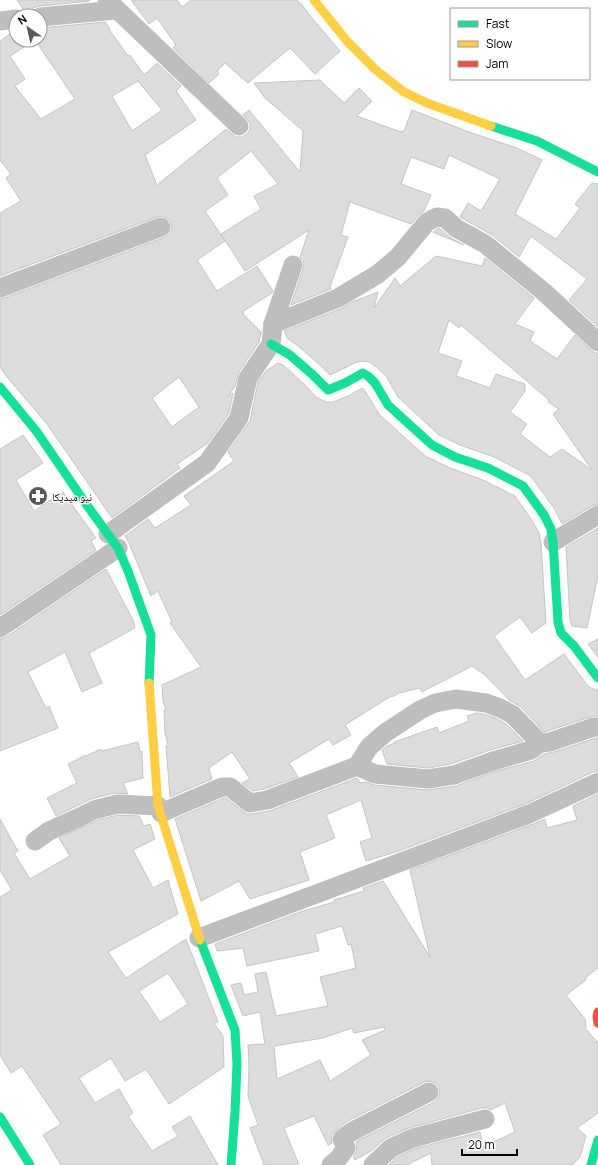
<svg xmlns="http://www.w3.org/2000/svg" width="598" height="1165" font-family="Manrope,'Noto Naskh Arabic',sans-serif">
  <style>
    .building { fill: #dcdcdc; stroke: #c5c5c5; fill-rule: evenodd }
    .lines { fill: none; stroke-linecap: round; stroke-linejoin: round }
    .street { stroke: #bebebe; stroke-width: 19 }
    .fast { stroke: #16e098; stroke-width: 9 }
    .slow { stroke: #ffcf43; stroke-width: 9 }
    .jam { stroke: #f24e42; stroke-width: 9 }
    .labels { text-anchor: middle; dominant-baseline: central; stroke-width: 3; stroke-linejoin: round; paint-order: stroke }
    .poi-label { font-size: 11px; fill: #000; stroke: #fff; text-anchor: start }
  </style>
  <rect width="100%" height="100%" fill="#fff"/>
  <!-- building -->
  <g class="building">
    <polygon points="17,0 89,0 90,1 39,6 33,8 30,12 29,16 28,16"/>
    <polygon points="131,0 177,0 182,7 191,0 297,0 303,6 311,17 340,51 315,74 290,48 248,83 225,63 217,71 219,74 209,83 173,48 176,45 157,18 149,24"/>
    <path d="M105,22l5,7h-1l19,27 2,-1 14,20 13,-12 24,23 -5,5 20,29 -51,35 12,30 69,-56 10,8h6l5,-3 3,-5v-6l-7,-8 6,-5 51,62 3,-41 -39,-34 -10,-14 66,-3 24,23 15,-15 13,13 -15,15 44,16v-1h3l8,-21 57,22 48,16 25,12 -27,54 41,25 24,-31 -5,-4 17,-21 6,1v143l-29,-27 18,-21 -56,-43 -12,21 -27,-22 -32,-18 8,-14 13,8 19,-32 -51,-24 -5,14 -33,-12 -10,27 30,11 -7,16 -5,4 -8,9 -61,-22 -9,33 7,2 -18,50 1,2 -40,16 12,-36 1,-7 -4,-5 9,-27 -64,41 -24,-37 40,-25 -7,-13 24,-12 -27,-33 -34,27 11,17 -23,16 20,30 -28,19 20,31 40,-25 16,25 -1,2 -30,19 2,1 -1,1 18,18 -2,10 -20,30 -4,14 -7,11 5,-4 -4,20 -21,30 -31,21 3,4 -68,50 -65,-94 -40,-47 -7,-10v-68l4,-1 161,-61 4,-3 3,-5 -1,-6 -3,-4 -5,-3 -6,1 -157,59v-63l21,-12 -15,-23 5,-4 -11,-14v-119l16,-11v10h19l-25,16 15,23 -10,7 26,33 34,-20 -40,-59h5v-12zM138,81l24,29 -30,21 -20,-35zM179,377l20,30 -27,20 -20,-29z"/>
    <polygon points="439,228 451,238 464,245 433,232"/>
    <path d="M436,256l46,10 3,-8 49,40 -19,26 19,8 -4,9 27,18 18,-24 16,15 4,3h3v151l-6,2 -30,18 -8,-16 -21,-29 -4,-4 -35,-18 -34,-12 -21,-10 -41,-38 -12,-21 -12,-11 -5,-3 -6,-1 -6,1 -27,13 -9,-9 -23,-20 -10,-7 -4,-8 58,-23 10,-6 26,-10 -4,16 21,-30 5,8zM449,320l10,8 2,-3 88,75 -1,2 11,7 -6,5 39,56 -30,-21 -12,8 -30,-23 7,-10 -17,-12 15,-21v-7l-29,-10 -6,14 -34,-12 6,-15 -24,-8z"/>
    <polygon points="278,363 283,365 304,384 316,397 326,402 333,402 350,395 362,388 365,391 379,414 425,456 450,468 483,480 515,496 533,522 539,533 541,543 546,623 532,633 520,617 494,636 525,680 564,654 588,686 593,689 598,690 598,716 590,717 544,732 521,707 509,700 485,675 472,666 422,692 420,688 399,693 392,697 391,696 345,725 351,735 333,745 329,739 289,763 298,777 264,789 253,791 242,783 250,779 232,752 209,768 212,779 170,797 166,746 168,745 165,733 164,710 166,710 163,701 162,685 201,667 170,623 172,622 158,591 151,596 129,543 125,536 148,519 155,528 191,505 184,496 234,461 228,452 250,421 258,382 266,371"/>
    <polygon points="23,435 43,463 16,480 34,511 63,492 96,538 91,541 96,550 0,615 0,449"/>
    <polygon points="598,528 598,576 587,628 572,626 570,620 566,547"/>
    <polygon points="106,569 133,620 135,628 89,653 102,683 82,692 65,652 28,672 46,708 49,706 58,728 0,751 0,639 6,637"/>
    <polygon points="598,639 598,657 588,644"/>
    <polygon points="477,713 483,714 496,718 506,724 523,741 490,750 451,764 428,768 387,764 382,750 387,746 395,743 394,742 437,727 439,733 469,721 467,716"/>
    <polygon points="596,738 598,738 598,771 593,772 525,804 396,852 366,861 360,842 372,838 361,800 326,815 335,838 300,852 309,880 250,899 239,881 201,901 175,819 224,798 226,798 247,814 252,814 269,811 357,778 358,779 360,783 366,782 374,785 427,790 456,786 496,771 534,761 544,754 554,752"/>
    <polygon points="138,742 140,752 142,751 143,778 123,783 128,794 114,793 91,799 56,816 47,798 77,783 68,764 86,755 86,756 101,749 102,751"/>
    <path d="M598,794v174l-13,10 1,2 -20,15 19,24 1,8 -1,1 13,15v70l-21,15 9,8 -6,21 -8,8h-140l-1,-12 -24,12h-18l8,-8 20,-9 63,-16 3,15 32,-15 -10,-29 -15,7 -2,-2h-6l-73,20 -23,10 -15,13 -16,9 -2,-3 4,-7 -1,-8 1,-1 77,-39 4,-4 2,-5 -1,-6 -4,-4 -6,-2 -5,1 -78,40 -14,12 -1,4 1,5 -4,2 -14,-29 -30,12 15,37h-35l-14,-37 8,-3 -10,-29 1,-31 -1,-20 17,-1 -5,-32 -17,4 -12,-31 10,-2 3,12 14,-3 -3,-18 11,-2 10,44 52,-10 -8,-29 36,-9 -5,-24 -3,1 -6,-19 -27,8 4,17 -72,15 -4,-18 -26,3 -2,-7 85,-32 34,-10v-2l30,-9 -1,-3 20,-7 47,76 -20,-87 123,-46 12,-5 2,9 30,-8 -4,-14zM384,1027l1,3 -23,10 9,15 -41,26 -10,-21 -43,19 -3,-33 49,-8 29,-10 2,5z"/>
    <path d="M118,815l21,1 5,10 6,-2 5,15 -22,11 20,38 15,-8 10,34 -70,38 18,26 60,-39 32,83 -4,1 9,13 1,31 -55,37 -23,-35 -21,12 -14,-23 -32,20 16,25 24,-14 14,24 -5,3 24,35 26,-15 -6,-9 18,-11 28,49h-157l-18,-30 18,-11 -39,-58 -11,7 -11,-18v-158l12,-7 -12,-20v-51l18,32 -4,2 16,26 40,-23 -11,-18 39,-18zM168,973l20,31 -28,18 -21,-31z"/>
  </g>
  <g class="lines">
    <!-- street -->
    <g class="street">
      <polyline points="107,0 239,126"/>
      <polyline points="40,17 116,10"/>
      <polyline points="0,21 16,19"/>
      <polyline points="0,288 161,227"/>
      <polyline points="273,324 338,298 378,274 398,257 427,222 437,217 445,218 456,228 485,244 544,292 598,342"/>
      <polyline points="108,534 207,463 239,418 248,378 271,344 273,324 293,265"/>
      <polyline points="553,542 598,515"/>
      <polyline points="0,628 118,548"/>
      <polyline points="357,766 375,774 428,779 454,775 493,761 531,750 540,743"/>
      <polyline points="161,813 222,787 230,787 250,803 267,800 357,766 369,747 385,733 420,710 435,703 456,699 486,703 500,708 513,715 540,743 550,742 594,727 598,727"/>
      <polyline points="35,841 49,831 80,817 94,810 117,804 158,806"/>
      <polyline points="199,938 529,814 598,782"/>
      <polyline points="331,1165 338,1159 346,1148 342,1139 351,1132 429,1092"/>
      <polyline points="373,1165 391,1148 413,1138 485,1119"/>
    </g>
    <!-- fast -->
    <g class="fast">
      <polyline points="491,126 537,141 598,172"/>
      <polyline points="271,344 290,355 313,375 328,390 345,383 363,373 368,376 375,383 388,405 432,445 455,457 488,468 523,486 544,515 551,529 553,542 558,622 561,633 574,646 598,678"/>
      <polyline points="0,387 37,432 86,504 118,548 128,571 151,635 149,683"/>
      <polyline points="200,940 235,1030 237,1064 235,1112 231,1165"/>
      <polyline points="0,1117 30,1165"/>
      <polyline points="591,1165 598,1140"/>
    </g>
    <!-- slow -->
    <g class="slow">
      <polyline points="314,0 347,41 376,70 404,92 427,103 491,126"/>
      <polyline points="149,683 158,806 200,940"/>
    </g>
    <!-- jam -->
    <polyline class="jam" points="598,1012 597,1017 598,1023"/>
  </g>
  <!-- icons -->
  <defs>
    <g id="pharmacy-disc" transform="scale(1)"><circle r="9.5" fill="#595959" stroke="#fff"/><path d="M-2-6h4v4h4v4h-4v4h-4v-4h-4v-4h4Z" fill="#fff"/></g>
  </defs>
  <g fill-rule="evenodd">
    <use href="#pharmacy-disc" x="38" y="496"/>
  </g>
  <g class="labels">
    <!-- poi labels -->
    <g class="poi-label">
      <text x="52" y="496">نيو ميديكا</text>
    </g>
  </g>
  <!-- legend -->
  <rect x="450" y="8" width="140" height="72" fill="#ffffff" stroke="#999999"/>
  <rect x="458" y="21" width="20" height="6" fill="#16e098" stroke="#999999"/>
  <text x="486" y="28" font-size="12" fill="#000000">Fast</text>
  <rect x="458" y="41" width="20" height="6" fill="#ffcf43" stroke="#999999"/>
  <text x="486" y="48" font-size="12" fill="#000000">Slow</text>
  <rect x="458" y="61" width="20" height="6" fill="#f24e42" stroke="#999999"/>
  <text x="486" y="68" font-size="12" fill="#000000">Jam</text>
  <!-- north arrow -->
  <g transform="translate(28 28) rotate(326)"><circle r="19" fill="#ffffff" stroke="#999999"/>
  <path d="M0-3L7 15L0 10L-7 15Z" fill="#595959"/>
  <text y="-6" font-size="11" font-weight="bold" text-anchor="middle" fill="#000000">N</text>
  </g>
  <!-- scale -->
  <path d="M462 1149v6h55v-6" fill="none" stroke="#000000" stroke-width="2"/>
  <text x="468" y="1149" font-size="12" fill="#000000" stroke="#ffffff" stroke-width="3" paint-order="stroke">20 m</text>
</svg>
